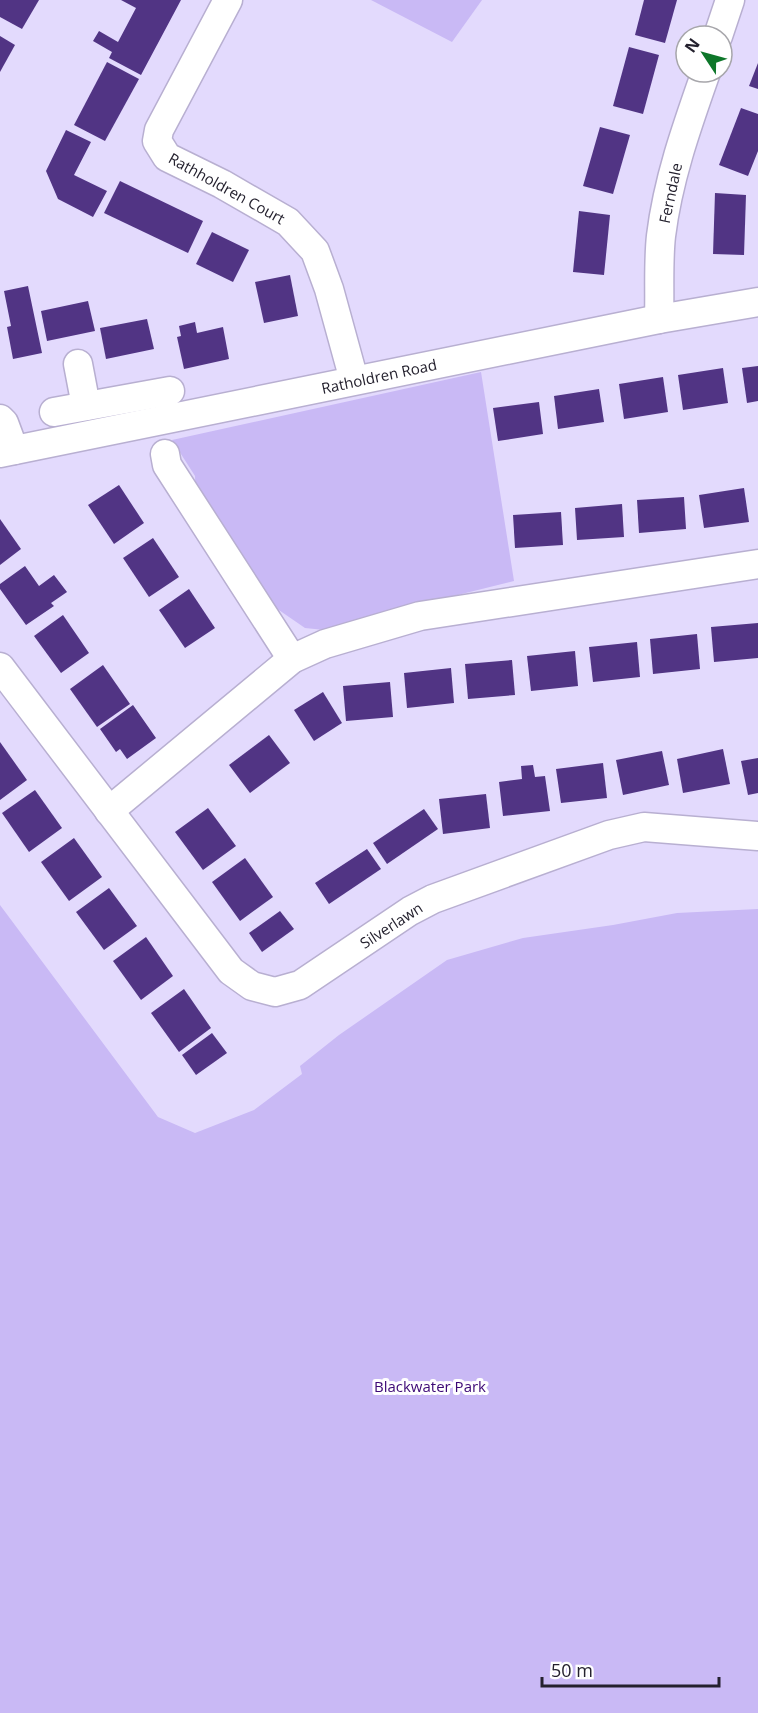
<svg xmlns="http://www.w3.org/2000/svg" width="758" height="1713" font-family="'Open Sans',sans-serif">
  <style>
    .green { fill: #c9b9f5 }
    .building { fill: #513484 }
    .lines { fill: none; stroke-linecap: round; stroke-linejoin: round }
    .minor-casing { stroke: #b8afd1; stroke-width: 31 }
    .minor { stroke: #fff; stroke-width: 28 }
    .labels { text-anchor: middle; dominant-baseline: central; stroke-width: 6; stroke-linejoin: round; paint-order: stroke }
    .street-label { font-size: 15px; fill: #24212e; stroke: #fff }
    .park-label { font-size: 15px; fill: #3c0875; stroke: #fff }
  </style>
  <rect width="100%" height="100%" fill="#e3dafd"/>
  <!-- green -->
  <g class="green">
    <polygon points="371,0 482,0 452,42"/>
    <polygon points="481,372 514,581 357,620 334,631 305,628 273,606 196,500 195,476 172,440"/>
    <polygon points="0,905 158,1117 195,1133 254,1110 302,1074 300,1066 339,1035 447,960 523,938 613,925 677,913 758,909 758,1713 0,1713"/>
  </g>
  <!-- building -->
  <g class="building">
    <polygon points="0,0 39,0 22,29 0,17"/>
    <polygon points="121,0 181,0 141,75 109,58 112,52 93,41 99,31 118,42 136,8"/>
    <polygon points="644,0 677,0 665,43 635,35"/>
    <polygon points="0,36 15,45 0,72"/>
    <polygon points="629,47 659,55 643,114 613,106"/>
    <polygon points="107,62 139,79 105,141 74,125"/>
    <polygon points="758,63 758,89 749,86"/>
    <polygon points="741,108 758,114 758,151 748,176 719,165"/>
    <polygon points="600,127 630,135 613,194 583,186"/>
    <polygon points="66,130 91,142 74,175 107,191 93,217 58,199 46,171"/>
    <polygon points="120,181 203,221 188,253 104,213"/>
    <polygon points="715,193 746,195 744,255 713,254"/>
    <polygon points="579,211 610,215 604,275 573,272"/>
    <polygon points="212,232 249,250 233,282 196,264"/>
    <polygon points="290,275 298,316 264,323 255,282"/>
    <polygon points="28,286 42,353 13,359 7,327 11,326 4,291"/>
    <polygon points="88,301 95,331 47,341 41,311"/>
    <polygon points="147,319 154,349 106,359 100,328"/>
    <polygon points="195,322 197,333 223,327 229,359 184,369 177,337 181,336 179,326"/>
    <polygon points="758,366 758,401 747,403 742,368"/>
    <polygon points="723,368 728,403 683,410 678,375"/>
    <polygon points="663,377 668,412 624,419 619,384"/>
    <polygon points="599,389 604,422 558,429 554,396"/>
    <polygon points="539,402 543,434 498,441 493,408"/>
    <polygon points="119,485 144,523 114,544 88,505"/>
    <polygon points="744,488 749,522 704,528 699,495"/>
    <polygon points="684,497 686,529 639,533 637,500"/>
    <polygon points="622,504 624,537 577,540 575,508"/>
    <polygon points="561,512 563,545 515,548 513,515"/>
    <polygon points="0,519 21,549 0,565"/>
    <polygon points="153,538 179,577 149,597 123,558"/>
    <polygon points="25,566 39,586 54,575 67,592 51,603 54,606 26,625 0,589 0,584"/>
    <polygon points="189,589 215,628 185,648 159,610"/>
    <polygon points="63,615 89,653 61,673 34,636"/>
    <polygon points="758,623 758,658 714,662 711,627"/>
    <polygon points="697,634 700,669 653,674 650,639"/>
    <polygon points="637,642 640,677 593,682 589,647"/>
    <polygon points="575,651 578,686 531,691 527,656"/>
    <polygon points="512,660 515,695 468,699 465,664"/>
    <polygon points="103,665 130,704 97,727 70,689"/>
    <polygon points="451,668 454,703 407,708 404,673"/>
    <polygon points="390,682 393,717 346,721 343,686"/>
    <polygon points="323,692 342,723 314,741 294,710"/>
    <polygon points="133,705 156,738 127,759 120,749 116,752 100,729"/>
    <polygon points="269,735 290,763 250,793 229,765"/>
    <polygon points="0,742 27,780 0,800"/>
    <polygon points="723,749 730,784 683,793 677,759"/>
    <polygon points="662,751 669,785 623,795 616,760"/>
    <polygon points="758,758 758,793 748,795 741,761"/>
    <polygon points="603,763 607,798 561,803 556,769"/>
    <polygon points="533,765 535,777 545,776 550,811 503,816 499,782 522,779 521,766"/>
    <polygon points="35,790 62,828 29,852 2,813"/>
    <polygon points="486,794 490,828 443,834 439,799"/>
    <polygon points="208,808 236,846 203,870 175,832"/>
    <polygon points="424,809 438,829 387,864 373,843"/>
    <polygon points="74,838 102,877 69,901 41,862"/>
    <polygon points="367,849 381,869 329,904 315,883"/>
    <polygon points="245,858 273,897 240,921 212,882"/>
    <polygon points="109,888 137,926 104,950 76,912"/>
    <polygon points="280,911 294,929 262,952 249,933"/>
    <polygon points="146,937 173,976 141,1000 113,961"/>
    <polygon points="184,989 211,1028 179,1052 151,1013"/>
    <polygon points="212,1033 227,1053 196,1075 182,1055"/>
  </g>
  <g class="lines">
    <!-- minor casing -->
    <g class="minor-casing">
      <g id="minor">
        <polyline points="228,0 159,130 157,141 167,157 222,184 288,222 315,251 329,289 354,380"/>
        <polyline points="718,36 730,0"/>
        <path d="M659,319c1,-27 -1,-56 2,-83 7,-57 26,-110 45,-164"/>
        <polyline points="78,364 86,406"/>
        <polyline points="54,412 170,391"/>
        <polyline points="0,419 4,423 14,450"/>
        <polyline points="0,453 659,319 758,302"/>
        <polyline points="165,454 167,465 292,659"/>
        <polyline points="0,667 231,971 252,986 275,992 300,985 410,911 433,899 609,835 644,827 758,836"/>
        <polyline points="109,811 292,659 325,644 420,616 758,564"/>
      </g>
    </g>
    <!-- minor -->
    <use href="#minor" class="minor"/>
  </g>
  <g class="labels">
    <!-- street labels -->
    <g class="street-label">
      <text transform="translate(227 188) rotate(29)">Rathholdren Court</text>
      <text transform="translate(670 193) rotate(-78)">Ferndale</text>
      <text transform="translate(379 376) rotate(-12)">Ratholdren Road</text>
      <text transform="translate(391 925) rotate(-33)">Silverlawn</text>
    </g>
    <!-- park labels -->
    <g class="park-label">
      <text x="430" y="1386">Blackwater Park</text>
    </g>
  </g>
  <!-- north arrow -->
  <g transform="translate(704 54) rotate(306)"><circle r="28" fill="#ffffff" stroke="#a7a6ab" stroke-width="1.5"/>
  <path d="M0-4.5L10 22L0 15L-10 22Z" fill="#0e772a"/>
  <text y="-9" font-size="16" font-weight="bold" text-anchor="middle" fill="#24212e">N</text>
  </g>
  <!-- scale -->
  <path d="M542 1677v9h177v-9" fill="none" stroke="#24212e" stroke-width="3"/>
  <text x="551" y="1677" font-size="18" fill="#24212e" stroke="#ffffff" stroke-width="4.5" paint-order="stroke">50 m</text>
</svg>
